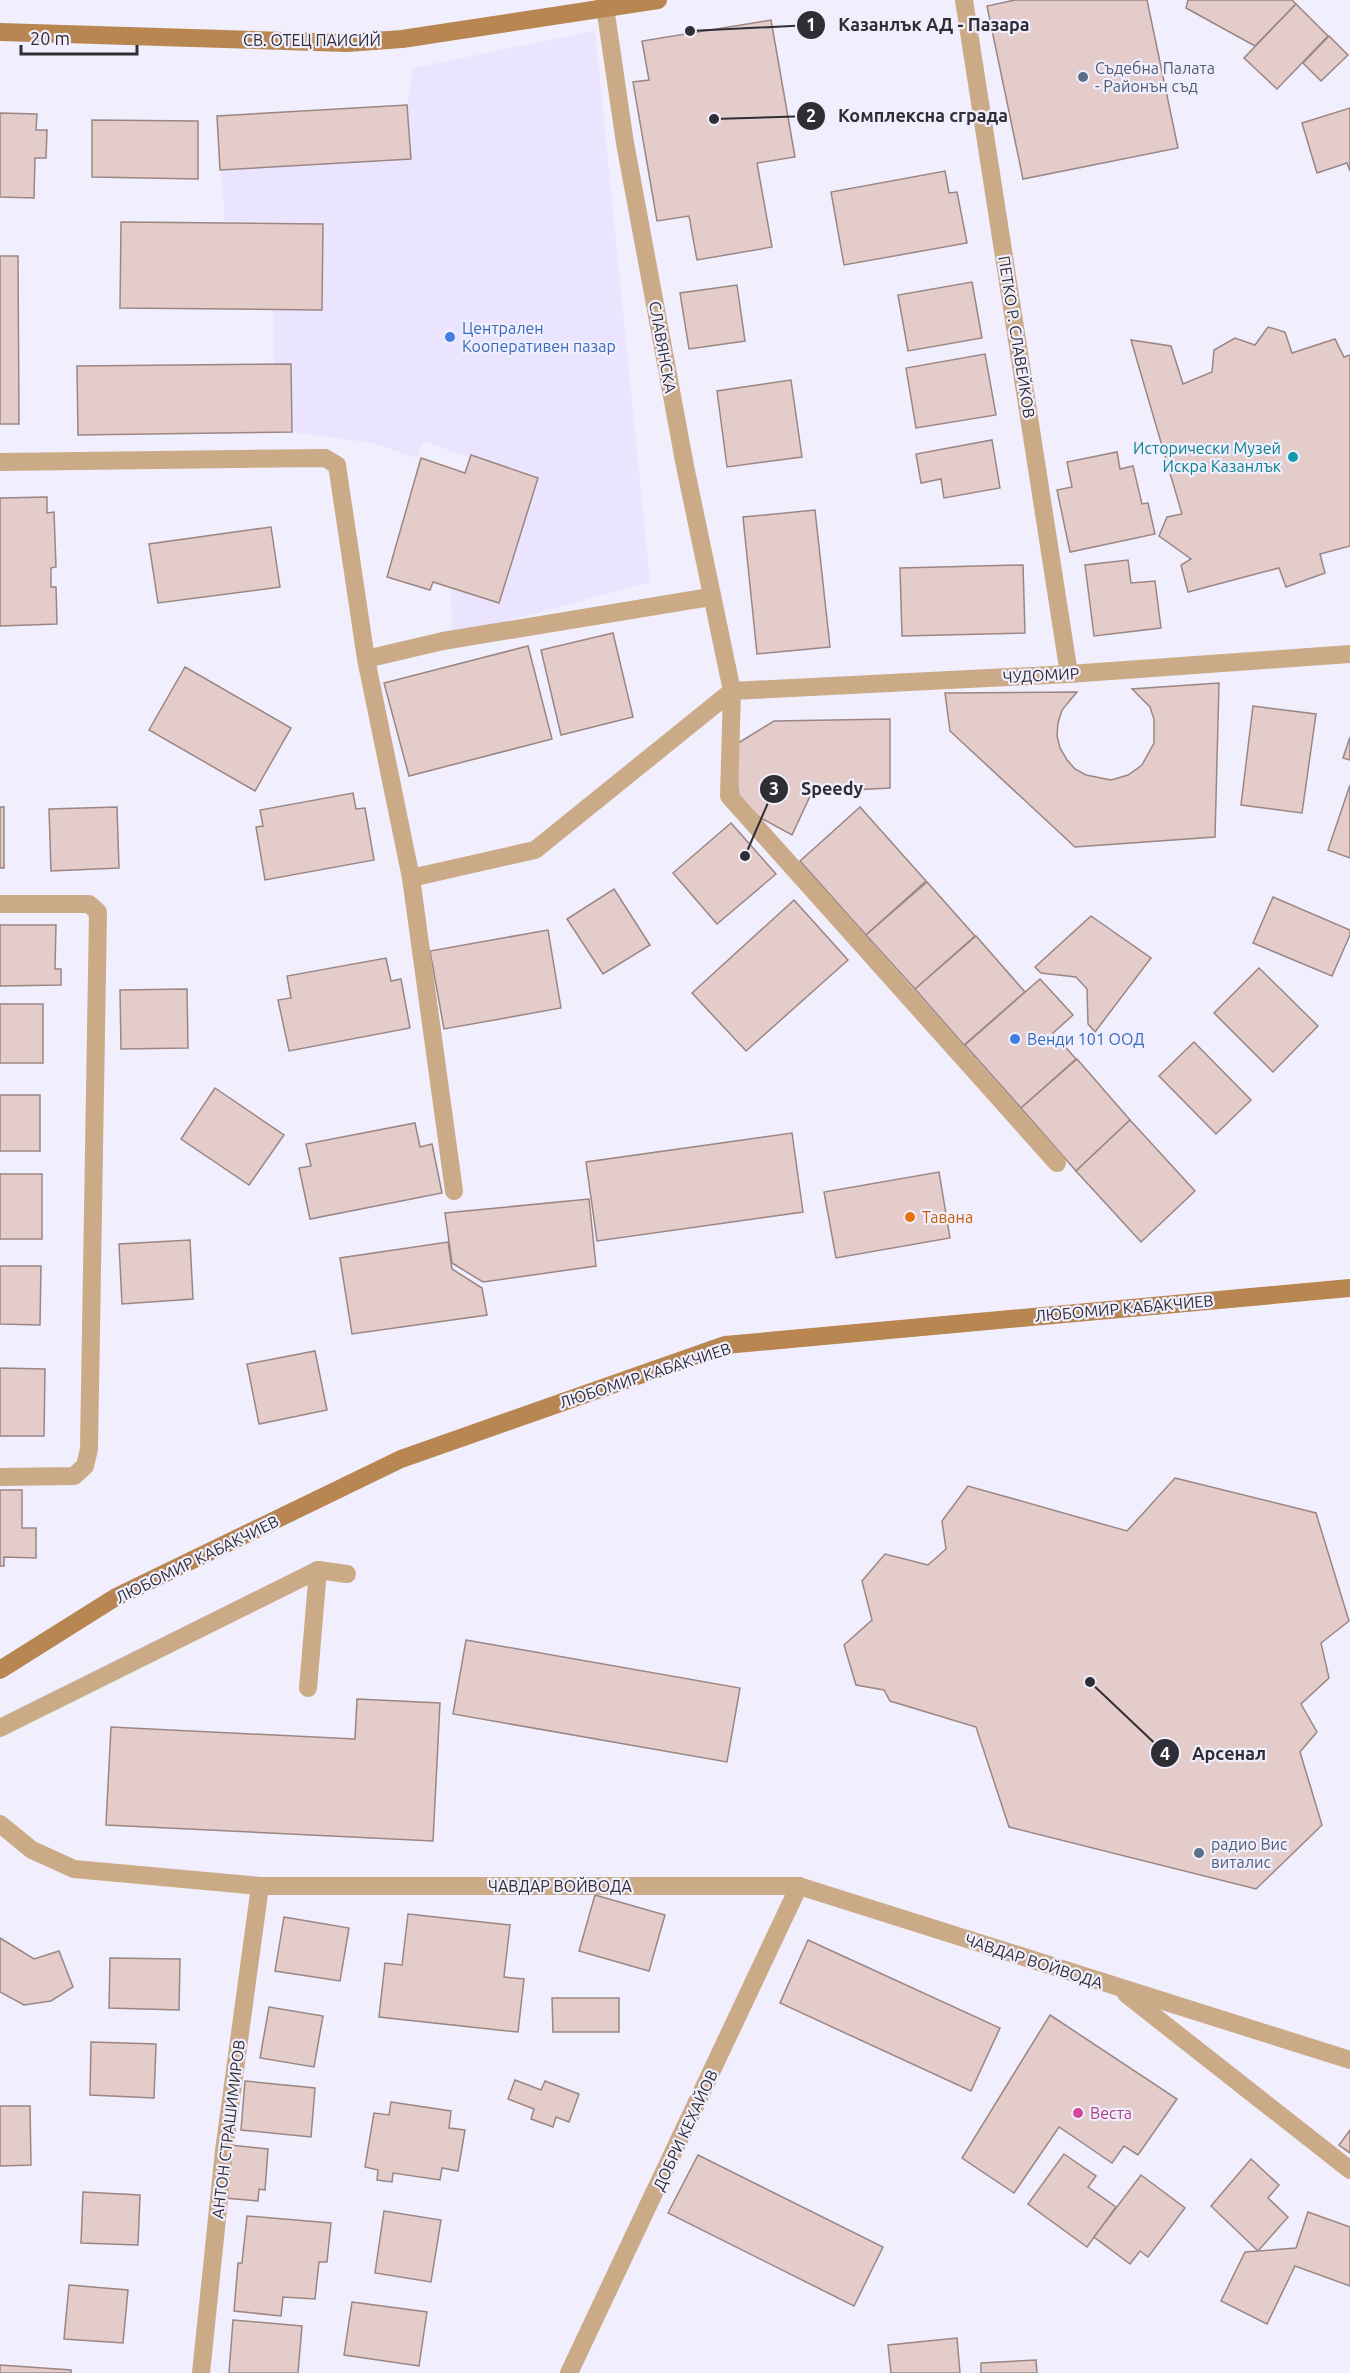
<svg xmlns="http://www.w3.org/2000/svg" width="1350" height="2373" font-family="Ubuntu,sans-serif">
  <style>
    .built { fill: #eae4ff }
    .building { fill: #e3ccca; stroke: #9b8684; stroke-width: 1.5 }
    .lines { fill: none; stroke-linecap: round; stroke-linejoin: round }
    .lane { stroke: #cbaa87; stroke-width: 18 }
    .street { stroke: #cbaa87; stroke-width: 18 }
    .secondary { stroke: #b78651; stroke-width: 18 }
    .service-dot { fill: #5c6f8a; stroke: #f1eefd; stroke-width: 2 }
    .shop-dot { fill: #3f7fe0; stroke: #f1eefd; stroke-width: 2 }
    .culture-dot { fill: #0f9aa8; stroke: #f1eefd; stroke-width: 2 }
    .food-dot { fill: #e8710a; stroke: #f1eefd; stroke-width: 2 }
    .hotel-dot { fill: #d1479c; stroke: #f1eefd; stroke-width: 2 }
    .labels { text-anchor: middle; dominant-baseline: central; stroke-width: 4.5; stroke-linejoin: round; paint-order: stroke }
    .street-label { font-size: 16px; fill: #302e35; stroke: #f1eefd }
    .service-label { font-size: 16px; fill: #4e5e75; stroke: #f1eefd; text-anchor: start }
    .shop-label { font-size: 16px; fill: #366cbe; stroke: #f1eefd; text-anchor: start }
    .culture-label { font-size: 16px; fill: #0d838f; stroke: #f1eefd; text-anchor: end }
    .food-label { font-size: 16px; fill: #c56008; stroke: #f1eefd; text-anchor: start }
    .hotel-label { font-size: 16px; fill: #b23c85; stroke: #f1eefd; text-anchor: start }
    .leader { fill: none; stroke: #302e35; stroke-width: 2 }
    .callout-dot { fill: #302e35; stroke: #f1eefd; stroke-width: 2 }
    .mark-label { font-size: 18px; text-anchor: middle; font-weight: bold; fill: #fff }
    .callout-label { font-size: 18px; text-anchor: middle; font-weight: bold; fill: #302e35; stroke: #f1eefd; stroke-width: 4.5; stroke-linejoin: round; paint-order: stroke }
  </style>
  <rect width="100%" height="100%" fill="#f1eefd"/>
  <!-- built -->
  <polygon class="built" points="595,31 650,582 452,636 451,589 490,464 423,441 417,458 373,443 293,432 290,365 274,365 273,308 323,309 323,223 225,221 221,169 411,160 407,104 413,68"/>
  <!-- building -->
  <g class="building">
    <polygon points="1015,0 1147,0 1178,148 1023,179 987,6"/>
    <polygon points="1188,0 1292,0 1296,4 1255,46 1186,8"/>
    <polygon points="1296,4 1328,36 1277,89 1244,58"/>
    <polygon points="771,20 795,157 757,163 772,247 697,260 689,216 657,221 633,82 649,80 642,41"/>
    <polygon points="1329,36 1348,55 1321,81 1303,63"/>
    <polygon points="407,105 411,159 220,170 217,116"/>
    <polygon points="1350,108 1350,171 1347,163 1317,173 1302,123"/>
    <polygon points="0,113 37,114 36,130 47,130 46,158 35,158 34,198 0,197"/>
    <polygon points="92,120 198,121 198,179 92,177"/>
    <polygon points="945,171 949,193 957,192 967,243 844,265 831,192"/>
    <polygon points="121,222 323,224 322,310 120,308"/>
    <polygon points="0,256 18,256 19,424 0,424"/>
    <polygon points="972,282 982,338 908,351 898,295"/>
    <polygon points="737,285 745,341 689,349 680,293"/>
    <polygon points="1268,327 1285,332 1292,353 1335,339 1344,357 1350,355 1350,546 1320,554 1325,573 1286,587 1279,568 1188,592 1181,565 1191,559 1159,536 1167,517 1182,514 1131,340 1171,346 1183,384 1212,372 1214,350 1235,338 1255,345"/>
    <polygon points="985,354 996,415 916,428 906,368"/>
    <polygon points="291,364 292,432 78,435 77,366"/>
    <polygon points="791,380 802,457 727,467 717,391"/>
    <polygon points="992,440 1000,488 944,498 941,479 921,483 916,454"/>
    <polygon points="1117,452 1120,469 1133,466 1142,504 1148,503 1155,534 1070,552 1057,490 1072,487 1067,462"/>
    <polygon points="471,455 538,478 499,603 433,582 430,590 387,577 421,458 465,473"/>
    <polygon points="47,497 47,513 54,512 56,567 51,568 51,587 56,587 57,624 0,626 0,498"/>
    <polygon points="815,510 830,647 757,654 743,517"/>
    <polygon points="271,527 280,587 158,603 149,544"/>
    <polygon points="1128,560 1131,583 1155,581 1161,628 1094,636 1085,565"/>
    <polygon points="1023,565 1025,633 902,636 900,568"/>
    <polygon points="613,633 633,717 561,735 541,650"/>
    <polygon points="528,646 552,739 409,776 384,683"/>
    <polygon points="185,667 291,728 255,791 149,730"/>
    <polygon points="1219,683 1215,837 1075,847 950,731 945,693 1077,692 1062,710 1058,723 1057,736 1060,748 1067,760 1075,769 1086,775 1111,780 1128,775 1142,765 1154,743 1154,719 1150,707 1132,689"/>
    <polygon points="1253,706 1316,714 1302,813 1241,805"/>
    <polygon points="890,719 890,788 812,792 792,835 739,806 735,745 774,721"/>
    <polygon points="1350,737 1350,760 1343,758"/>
    <polygon points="1350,785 1350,858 1328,850"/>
    <polygon points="353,793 356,809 365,808 374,860 265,880 256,827 263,826 260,810"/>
    <rect x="0" y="807" width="4" height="61"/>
    <polygon points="117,807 119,868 51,871 49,809"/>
    <polygon points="860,807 926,881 866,935 800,861"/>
    <polygon points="731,823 776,874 717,924 673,873"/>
    <polygon points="927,882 975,936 915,989 866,935"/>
    <polygon points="614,889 650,945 603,974 567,919"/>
    <polygon points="1273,897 1350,930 1350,935 1332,976 1253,943"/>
    <polygon points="794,900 848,960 746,1051 692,993"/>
    <polygon points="1091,916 1151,958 1095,1032 1088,1024 1087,989 1076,977 1041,973 1035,967"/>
    <polygon points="0,925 56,925 55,969 61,969 61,985 0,986"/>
    <polygon points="548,930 561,1008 444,1029 430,951"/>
    <polygon points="976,936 1025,992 964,1045 915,989"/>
    <polygon points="386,958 391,981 401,979 410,1028 289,1051 278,1000 291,998 287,976"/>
    <polygon points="1259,968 1318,1026 1273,1072 1214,1013"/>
    <polygon points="1040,979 1073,1015 1053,1033 1076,1059 1021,1108 965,1045"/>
    <polygon points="187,989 188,1048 121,1049 120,990"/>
    <rect x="0" y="1004" width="43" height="59"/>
    <polygon points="1194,1042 1251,1100 1216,1134 1159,1076"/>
    <polygon points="1077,1059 1130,1120 1076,1171 1021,1108"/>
    <polygon points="215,1088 284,1135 249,1185 181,1139"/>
    <rect x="0" y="1095" width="40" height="56"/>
    <polygon points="1130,1120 1195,1191 1141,1242 1076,1171"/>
    <polygon points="415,1123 420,1147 432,1144 442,1193 310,1219 299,1168 311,1166 306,1144"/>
    <polygon points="792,1133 803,1212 597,1241 586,1162"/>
    <polygon points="939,1172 950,1238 836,1258 824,1192"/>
    <rect x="0" y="1174" width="42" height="65"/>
    <polygon points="589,1199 596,1266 483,1282 452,1263 445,1213"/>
    <polygon points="190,1240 193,1299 122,1304 119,1244"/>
    <polygon points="448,1242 452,1269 482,1288 487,1315 352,1334 340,1258"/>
    <polygon points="0,1266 41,1266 40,1325 0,1324"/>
    <polygon points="315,1351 327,1410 259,1424 247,1364"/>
    <polygon points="0,1368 45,1369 44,1436 0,1436"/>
    <polygon points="1175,1478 1316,1513 1349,1621 1321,1643 1329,1678 1301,1704 1317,1732 1300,1752 1322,1825 1256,1889 1009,1827 976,1727 890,1701 884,1690 856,1685 844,1645 872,1620 862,1581 885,1554 928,1565 946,1549 942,1521 968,1486 1127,1531"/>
    <polygon points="0,1490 22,1490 22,1528 36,1528 36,1558 4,1557 4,1566 0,1566"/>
    <polygon points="466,1640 740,1688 727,1762 453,1714"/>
    <polygon points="357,1699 440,1703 433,1841 106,1825 111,1727 355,1739"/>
    <polygon points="595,1895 665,1915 649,1971 579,1951"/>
    <polygon points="408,1914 510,1925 504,1977 524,1979 518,2032 379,2017 385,1963 402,1965"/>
    <polygon points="284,1917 349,1928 340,1981 275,1971"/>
    <polygon points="0,1938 34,1959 59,1951 73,1987 51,2001 24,2005 0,1992"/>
    <polygon points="808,1940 1000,2028 971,2091 780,2003"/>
    <polygon points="110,1958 180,1959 179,2010 109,2008"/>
    <polygon points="552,1998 619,1998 619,2032 553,2032"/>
    <polygon points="269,2007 323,2016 314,2067 260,2058"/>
    <polygon points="1050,2015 1177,2099 1138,2155 1124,2146 1112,2163 1059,2127 1014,2193 962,2158"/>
    <polygon points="91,2042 156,2044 154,2098 90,2095"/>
    <polygon points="515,2080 541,2090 545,2081 579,2094 569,2122 556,2117 553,2127 531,2119 534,2109 508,2099"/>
    <polygon points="245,2081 315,2088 311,2137 241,2130"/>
    <polygon points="391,2102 451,2111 449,2128 465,2130 458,2171 442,2168 440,2180 393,2173 392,2182 377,2180 378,2170 365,2167 374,2113 389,2115"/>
    <polygon points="0,2106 30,2106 31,2165 0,2166"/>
    <polygon points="1350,2130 1350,2153 1339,2145"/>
    <polygon points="230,2145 268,2149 265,2190 259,2189 258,2201 224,2198"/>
    <polygon points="1064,2154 1096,2176 1088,2187 1116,2207 1087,2247 1028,2204"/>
    <polygon points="698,2155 883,2247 854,2306 668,2213"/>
    <polygon points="1251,2159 1279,2185 1268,2198 1288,2217 1258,2251 1211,2206"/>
    <polygon points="1141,2175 1185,2208 1148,2257 1140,2251 1130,2264 1094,2237"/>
    <polygon points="83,2192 140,2195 138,2245 81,2243"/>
    <polygon points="384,2211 441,2220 431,2282 375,2273"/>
    <polygon points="1308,2212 1350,2227 1350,2286 1295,2266 1267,2324 1221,2301 1245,2252 1296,2248"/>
    <polygon points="247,2216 331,2223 327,2262 319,2262 315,2299 283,2297 281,2316 234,2311 238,2263 242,2263"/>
    <polygon points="69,2285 128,2290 123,2343 64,2339"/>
    <polygon points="352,2302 427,2312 419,2366 344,2355"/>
    <polygon points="233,2320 302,2326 298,2373 229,2373"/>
    <polygon points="957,2338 960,2373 891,2373 888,2345"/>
    <polygon points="1036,2360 1037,2373 981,2373 981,2363"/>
    <polygon points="0,2365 71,2370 71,2373 0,2373"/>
  </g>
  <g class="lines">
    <!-- lane -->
    <g class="lane">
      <polyline points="732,691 729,796 1057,1163"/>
      <polyline points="411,878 535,850 732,691"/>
    </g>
    <!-- street -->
    <g class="street">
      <polyline points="604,0 625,143 685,466 732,691 1069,674 1350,654"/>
      <polyline points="964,0 1069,674"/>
      <polyline points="0,462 325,458 337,465 366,659 411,878 454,1191"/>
      <polyline points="366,659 443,641 710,597"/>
      <polyline points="0,904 89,904 98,912 89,1449 85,1466 74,1476 0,1477"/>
      <polyline points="308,1688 318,1570"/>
      <polyline points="0,1728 318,1570 347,1574"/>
      <polyline points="0,1824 32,1850 74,1869 260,1886 799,1886 1350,2060"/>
      <polyline points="1126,1994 1350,2170"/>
      <polyline points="201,2373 224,2151 260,1886"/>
      <polyline points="569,2373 799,1886"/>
    </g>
    <!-- secondary -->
    <g class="secondary">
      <polyline points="0,32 347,43 402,39 658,0"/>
      <polyline points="0,1670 116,1597 401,1459 725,1345 1350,1288"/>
    </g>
  </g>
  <!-- markers -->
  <g class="service-dot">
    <circle cx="1083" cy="77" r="6"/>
    <circle cx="1199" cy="1853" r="6"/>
  </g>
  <g class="shop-dot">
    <circle cx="450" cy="337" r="6"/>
    <circle cx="1015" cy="1039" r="6"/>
  </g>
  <circle class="culture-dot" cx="1293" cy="457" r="6"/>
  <circle class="food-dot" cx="910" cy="1217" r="6"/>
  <circle class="hotel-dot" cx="1078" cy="2113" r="6"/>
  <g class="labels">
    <!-- street labels -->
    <g class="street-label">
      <text x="312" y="40">СВ. ОТЕЦ ПАИСИЙ</text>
      <text transform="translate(1017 337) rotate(81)">ПЕТКО Р. СЛАВЕЙКОВ</text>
      <text transform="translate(663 347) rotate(80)">СЛАВЯНСКА</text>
      <text transform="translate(1041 675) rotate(-3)">ЧУДОМИР</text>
      <text transform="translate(1124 1308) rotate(-5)">ЛЮБОМИР КАБАКЧИЕВ</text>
      <text transform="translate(645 1375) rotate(-18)">ЛЮБОМИР КАБАКЧИЕВ</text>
      <text transform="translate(197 1559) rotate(-26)">ЛЮБОМИР КАБАКЧИЕВ</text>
      <text x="560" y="1886">ЧАВДАР ВОЙВОДА</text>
      <text transform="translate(1034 1961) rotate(18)">ЧАВДАР ВОЙВОДА</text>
      <text transform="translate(228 2129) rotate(-83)">АНТОН СТРАШИМИРОВ</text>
      <text transform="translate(685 2130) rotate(-65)">ДОБРИ КЕХАЙОВ</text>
    </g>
    <!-- service labels -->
    <g class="service-label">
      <text x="1095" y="68">Съдебна Палата<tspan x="1095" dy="18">- Районън съд</tspan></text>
      <text x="1211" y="1844">радио Вис<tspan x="1211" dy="18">виталис</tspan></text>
    </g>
    <!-- shop labels -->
    <g class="shop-label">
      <text x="462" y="328">Централен<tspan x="462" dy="18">Кооперативен пазар</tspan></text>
      <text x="1027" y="1039">Венди 101 ООД</text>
    </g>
    <!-- culture labels -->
    <g class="culture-label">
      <text x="1281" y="448">Исторически Музей<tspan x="1281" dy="18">Искра Казанлък</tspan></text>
    </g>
    <!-- food labels -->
    <g class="food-label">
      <text x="922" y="1217">Тавана</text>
    </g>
    <!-- hotel labels -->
    <g class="hotel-label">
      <text x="1090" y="2113">Веста</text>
    </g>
  </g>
  <!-- callouts -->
  <path class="leader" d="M690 31L811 25M714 119L811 116M745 856L774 789M1090 1682L1165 1753"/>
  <g class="callout-dot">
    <circle cx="690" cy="31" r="6"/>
    <circle cx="714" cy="119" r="6"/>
    <circle cx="745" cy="856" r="6"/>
    <circle cx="1090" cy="1682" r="6"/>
    <circle cx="811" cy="25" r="15"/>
    <circle cx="811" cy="116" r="15"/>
    <circle cx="774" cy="789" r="15"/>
    <circle cx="1165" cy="1753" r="15"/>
  </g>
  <g class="mark-label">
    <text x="811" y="31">1</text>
    <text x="811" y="122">2</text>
    <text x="774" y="795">3</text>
    <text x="1165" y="1760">4</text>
  </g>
  <g class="callout-label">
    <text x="934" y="31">Казанлък АД - Пазара</text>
    <text x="923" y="122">Комплексна сграда</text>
    <text x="832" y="795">Speedy</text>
    <text x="1229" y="1760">Арсенал</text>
  </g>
  <!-- scale -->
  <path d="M21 45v9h116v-9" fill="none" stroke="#302e35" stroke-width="3"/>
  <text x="30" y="45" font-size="18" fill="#302e35" stroke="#f1eefd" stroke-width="4.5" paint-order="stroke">20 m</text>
</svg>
